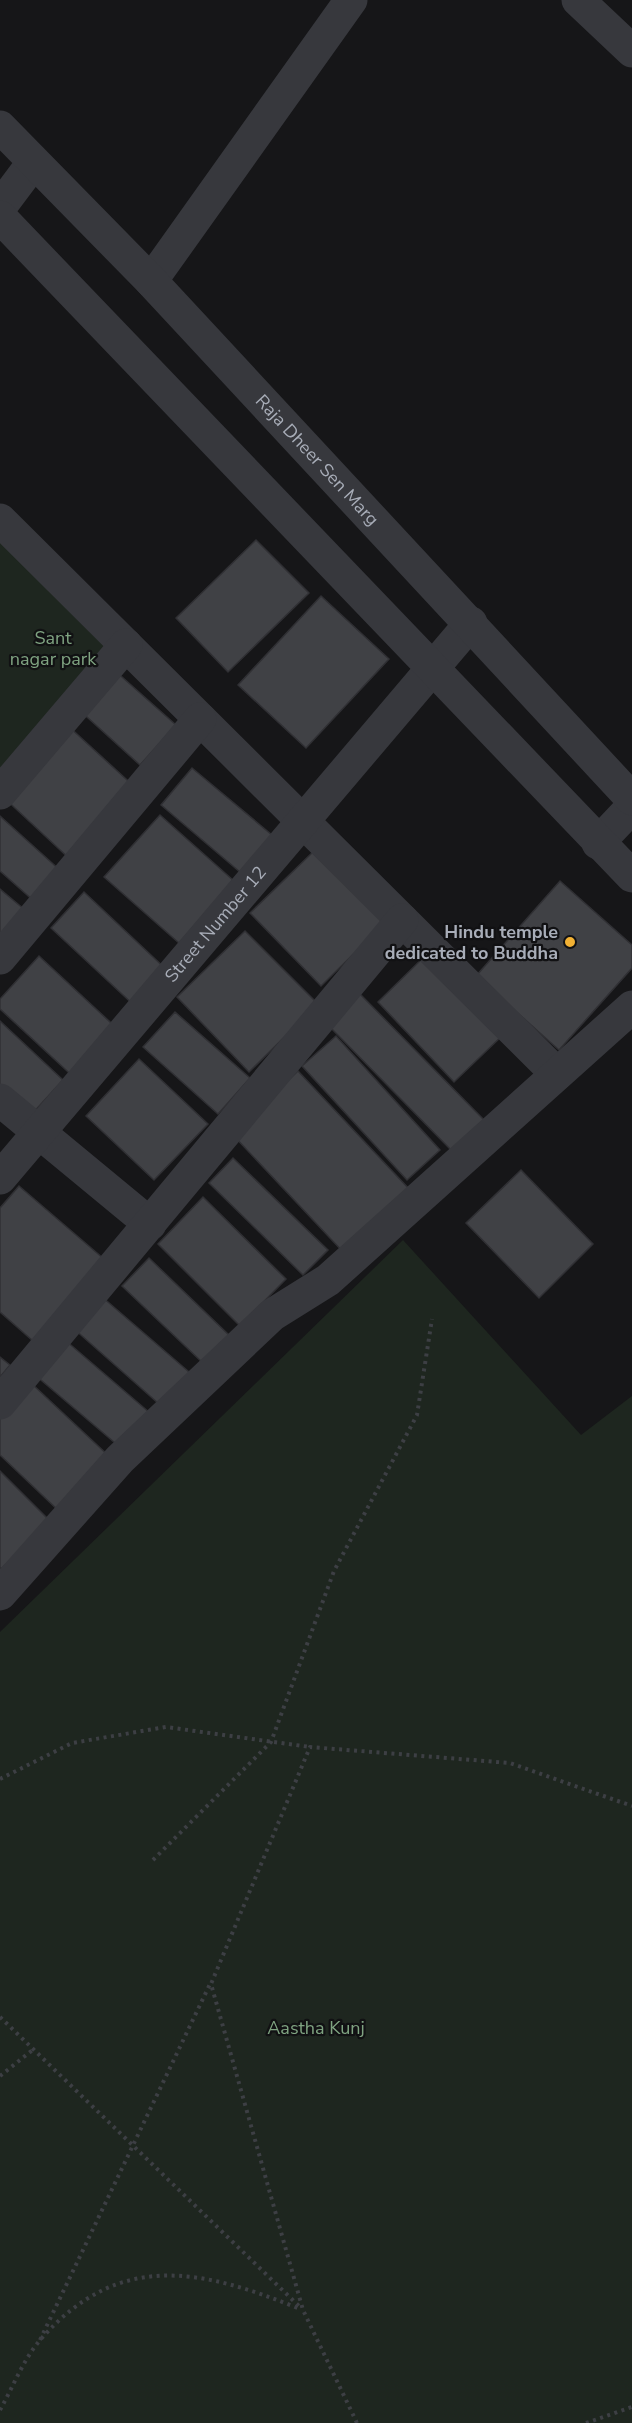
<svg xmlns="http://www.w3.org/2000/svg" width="632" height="2423" font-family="'Nunito Sans',sans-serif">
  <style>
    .green { fill: #1e261f }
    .building { fill: #404145; stroke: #303034; stroke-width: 1.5 }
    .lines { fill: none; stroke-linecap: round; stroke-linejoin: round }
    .path { stroke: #3d3f44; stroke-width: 4; stroke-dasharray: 3 4.5; stroke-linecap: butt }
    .minor { stroke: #37383d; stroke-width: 33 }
    .tertiary { stroke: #37383d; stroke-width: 33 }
    .poi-dot { fill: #f2b134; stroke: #111113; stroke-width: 2 }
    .labels { text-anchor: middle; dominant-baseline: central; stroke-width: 4.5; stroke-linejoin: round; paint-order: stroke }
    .street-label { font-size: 18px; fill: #a8adb8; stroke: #111113 }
    .park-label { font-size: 18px; fill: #7fa381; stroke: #111113 }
    .poi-label { font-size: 18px; font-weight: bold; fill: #a8adb8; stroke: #111113; text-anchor: end }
  </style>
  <rect width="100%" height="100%" fill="#161618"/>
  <!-- green -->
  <g class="green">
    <polygon points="0,520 126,645 0,793"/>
    <polygon points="403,1240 581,1435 632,1396 632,2423 0,2423 0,1632"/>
  </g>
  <!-- building -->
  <g class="building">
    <polygon points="256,540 309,593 228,672 176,618"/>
    <polygon points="321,596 389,659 306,748 238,685"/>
    <polygon points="113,669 176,725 140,765 77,708"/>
    <polygon points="66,724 138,790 73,862 1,795"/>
    <polygon points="192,768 278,840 247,878 161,805"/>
    <polygon points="160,815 234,881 179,943 104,877"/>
    <polygon points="0,816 62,872 35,902 0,871"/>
    <polygon points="315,850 386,922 321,986 250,913"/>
    <polygon points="560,881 632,945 632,968 559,1050 476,976"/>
    <polygon points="0,889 31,915 0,952"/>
    <polygon points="84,892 170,973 137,1008 51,928"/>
    <polygon points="245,931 318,1004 249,1072 177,997"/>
    <polygon points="428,953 505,1033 454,1082 378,1002"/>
    <polygon points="39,956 123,1034 79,1082 0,1009 0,999"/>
    <polygon points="360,994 485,1121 453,1152 328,1025"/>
    <polygon points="175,1012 250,1078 218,1114 143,1047"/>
    <polygon points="0,1021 63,1080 30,1116 0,1088"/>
    <polygon points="336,1036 440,1150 407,1180 302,1066"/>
    <polygon points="139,1059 208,1124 154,1180 86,1116"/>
    <polygon points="298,1071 411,1191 345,1254 232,1134"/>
    <polygon points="233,1158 328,1250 303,1275 209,1183"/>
    <polygon points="521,1170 593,1244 539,1298 466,1223"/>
    <polygon points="19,1186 104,1259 33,1341 0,1312 0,1208"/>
    <polygon points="203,1197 286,1279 240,1326 158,1244"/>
    <polygon points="149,1258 231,1337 204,1364 122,1286"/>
    <polygon points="101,1296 196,1378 167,1411 73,1328"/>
    <polygon points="65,1340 150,1413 121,1448 35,1375"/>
    <polygon points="0,1357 10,1365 0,1377"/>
    <polygon points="31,1383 112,1459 61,1513 0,1455 0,1416"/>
    <polygon points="0,1471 50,1521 1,1569 0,1567"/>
  </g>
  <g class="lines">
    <!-- path -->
    <g class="path">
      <polyline points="0,1779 72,1743 166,1727 310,1747"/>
      <polyline points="153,1860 271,1742 334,1571 417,1415 432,1319"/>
      <polyline points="0,2017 301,2308"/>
      <polyline points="0,2076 35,2048"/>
      <polyline points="40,2340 210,1984"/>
      <path d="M0,2410c13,-23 24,-52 41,-71 78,-89 161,-70 259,-30"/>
      <polyline points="357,2423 303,2310 211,1984 310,1747 510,1763 632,1806"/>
      <polyline points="586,2423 632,2407"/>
    </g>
    <!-- minor -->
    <g class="minor">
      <polyline points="578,0 632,51"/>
      <polyline points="0,207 33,163"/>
      <polyline points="151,281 351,0"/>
      <polyline points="0,520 557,1074"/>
      <polyline points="0,793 126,645"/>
      <polyline points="598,843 632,807"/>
      <polyline points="0,958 200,719"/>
      <polyline points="0,1100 150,1224"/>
      <path id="s1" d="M0,1178l471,-555"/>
      <polyline points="0,1403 402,920"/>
      <polyline points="0,1594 120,1459 272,1315 328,1280 632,1007"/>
    </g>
    <!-- tertiary -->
    <g class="tertiary">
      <path id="s2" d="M0,127l151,154 481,518"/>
      <polyline points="0,217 632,876"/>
    </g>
  </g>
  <!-- markers -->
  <circle class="poi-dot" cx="570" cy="942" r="6"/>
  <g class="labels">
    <!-- street labels -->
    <g class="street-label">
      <text stroke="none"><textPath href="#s2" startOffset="460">Raja Dheer Sen Marg</textPath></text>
      <text stroke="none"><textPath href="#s1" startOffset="333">Street Number 12</textPath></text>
    </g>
    <!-- park labels -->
    <g class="park-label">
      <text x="53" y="638">Sant<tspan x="53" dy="21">nagar park</tspan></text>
      <text x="316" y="2028">Aastha Kunj</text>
    </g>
    <!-- poi labels -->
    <g class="poi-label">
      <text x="558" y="932">Hindu temple<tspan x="558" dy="21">dedicated to Buddha</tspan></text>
    </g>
  </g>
</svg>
